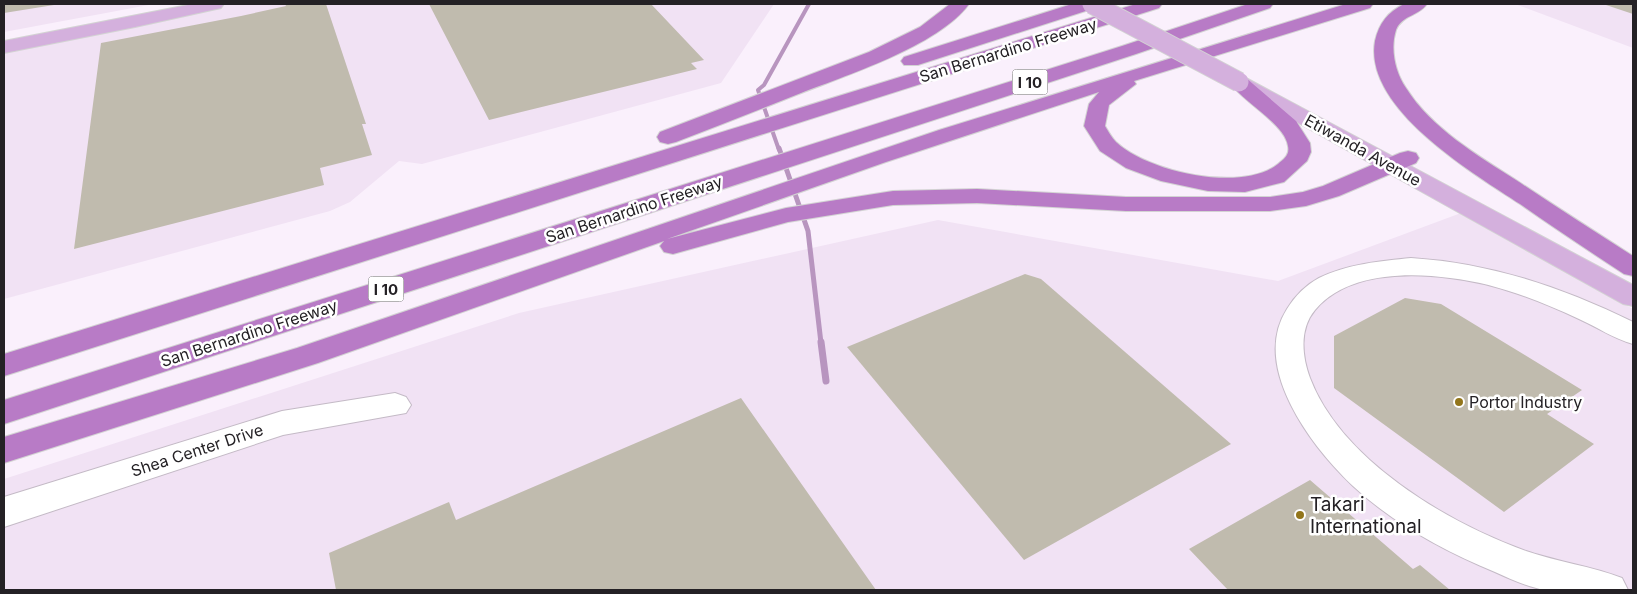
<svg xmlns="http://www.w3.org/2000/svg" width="1637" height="594" font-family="Inter,sans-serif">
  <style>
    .built { fill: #f1e2f4 }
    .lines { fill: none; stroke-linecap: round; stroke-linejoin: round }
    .stream-far2 { stroke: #b895bf; stroke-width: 4 }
    .stream-far1 { stroke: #b895bf; stroke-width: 5 }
    .stream { stroke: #b895bf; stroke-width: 7 }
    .building { fill: #c0bbae }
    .minor-casing { stroke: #c4bac6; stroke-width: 2 }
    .major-casing { stroke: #d3d3d3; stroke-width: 2 }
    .highway-casing { stroke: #d3d3d3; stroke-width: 2 }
    .minor { fill: #fff; fill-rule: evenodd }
    .major { fill: #d4b0dd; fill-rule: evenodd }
    .highway { fill: #b87bc6; fill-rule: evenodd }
    .major-bridge-casing { stroke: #d3d3d3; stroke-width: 21; stroke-linecap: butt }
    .major-bridge { stroke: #d4b0dd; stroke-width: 19 }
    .poi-dot { fill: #92751b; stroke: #fff; stroke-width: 2 }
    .labels { text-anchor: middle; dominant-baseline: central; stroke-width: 5; stroke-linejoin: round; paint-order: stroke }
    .shield { fill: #fff; stroke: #666466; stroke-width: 1 }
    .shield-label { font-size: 15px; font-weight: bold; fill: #242125 }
    .street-label { font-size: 16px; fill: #242125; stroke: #fff }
    .poi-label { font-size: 16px; fill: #242125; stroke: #fff; text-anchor: start }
    .near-poi-label { font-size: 19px; fill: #242125; stroke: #fff; text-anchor: start }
  </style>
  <rect width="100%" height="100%" fill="#faf0fc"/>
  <!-- built -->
  <g class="built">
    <polygon points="4,4 154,4 4,32"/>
    <polygon points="230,4 774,4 721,83 422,164 399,161 350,202 330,211 4,299 4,52 126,28"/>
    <polygon points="1515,4 1633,4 1633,48"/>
    <polygon points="1461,213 1633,309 1633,590 4,590 4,479 519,313 938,220 1278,281"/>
  </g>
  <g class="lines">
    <!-- stream-far2 -->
    <polyline class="stream-far2" points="779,150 758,90 764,85 809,4"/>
    <!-- stream-far1 -->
    <polyline class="stream-far1" points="779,148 808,231 821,343"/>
    <!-- stream -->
    <polyline class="stream" points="821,342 826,381"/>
  </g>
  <!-- building -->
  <g class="building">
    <polygon points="4,4 54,4 54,5 4,13"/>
    <polygon points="285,4 326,4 366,124 362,124 372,155 320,168 324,185 74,249 101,43 241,16 286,6"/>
    <polygon points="429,4 651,4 704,60 691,63 697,69 489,120"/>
    <polygon points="1603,4 1633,4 1633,14"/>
    <polygon points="1025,274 1041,279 1231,444 1024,560 847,347"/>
    <polygon points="1405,298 1441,304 1582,390 1547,414 1594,444 1504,512 1334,388 1334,336"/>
    <polygon points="741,398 876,590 336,590 329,553 449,502 456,520"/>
    <polygon points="1310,480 1413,569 1420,565 1450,590 1228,590 1189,549"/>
  </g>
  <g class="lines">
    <!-- minor casing -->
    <g class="minor-casing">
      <g id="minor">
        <path d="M1411,258c79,5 151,29 222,64v22c-19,-5 -36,-17 -54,-25 -41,-19 -84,-36 -129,-41 -43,-6 -104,-5 -135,32 -16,19 -13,46 -5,68 31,82 138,145 216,173 32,11 65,15 96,27l6,12c-25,0 -60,4 -83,0 -17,-3 -35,-11 -50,-18 -51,-21 -101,-48 -142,-86 -41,-39 -103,-119 -66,-177 8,-13 19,-24 32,-31 28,-14 62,-17 92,-20z"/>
        <polygon points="395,393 406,397 411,405 406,413 283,435 4,527 4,497 282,411"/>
      </g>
    </g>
    <!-- major casing -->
    <g class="major-casing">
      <g id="major">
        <polygon points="193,4 224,4 221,8 135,27 4,53 4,41"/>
        <polygon points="1239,76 1246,78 1633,285 1633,306 1623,304 1232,86 1229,82 1232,78"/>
      </g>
    </g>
    <!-- highway casing -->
    <g class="highway-casing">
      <g id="highway">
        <path d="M950,4h19c-30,42 -125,72 -173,91 -40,16 -80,32 -120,47l-8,2 -8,-2 -3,-5 3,-5 209,-80 51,-25z"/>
        <polygon points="1072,4 1098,4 1095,8 918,65 904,65 901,61 904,57"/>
        <polygon points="1136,4 1162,4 1159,8 4,376 4,354"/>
        <polygon points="1248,4 1273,4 1270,8 1136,54 4,424 4,400 1122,46"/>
        <path d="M1346,4h27l-3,4 -236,73 2,3 -27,21 -4,21c3,5 7,12 11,16 32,30 126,51 162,22 6,-5 12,-9 10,-18 -3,-22 -45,-44 -59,-64l3,-4 7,-2 7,2 50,43 14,22 1,9 -4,9 -23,21 -39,10 -37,-1 -47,-10 -35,-13 -26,-17 -16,-25 5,-22 10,-12 -213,70 -219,77 119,-31 107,-17 84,-2 149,8h144l33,-5 20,-6 77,-33 8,-2 8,2 3,5 -3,5 -77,33 -33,10 -36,5h-144l-149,-8 -84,2 -105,17 -115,32 -9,-2 -4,-6 4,-5 -346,122 -314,100v-26l293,-89 642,-218z"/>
        <path d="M1404,4h23c-8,12 -25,11 -31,26 -6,19 -1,42 10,58 25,40 71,67 110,92 39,26 78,51 117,76v20l-9,-2c-35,-23 -70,-46 -104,-70 -47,-31 -157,-96 -145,-163 4,-18 13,-29 29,-37z"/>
      </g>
    </g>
    <!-- minor -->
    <use href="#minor" class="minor"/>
    <!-- major -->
    <use href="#major" class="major"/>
    <!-- highway -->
    <use href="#highway" class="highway"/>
    <!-- major-bridge casing -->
    <g class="major-bridge-casing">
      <polyline id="major-bridge" points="1092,4 1239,82"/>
    </g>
    <!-- major-bridge -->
    <use href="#major-bridge" class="major-bridge"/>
  </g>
  <!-- markers -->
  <g class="poi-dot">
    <circle cx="1459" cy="402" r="5"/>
    <circle cx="1300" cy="515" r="5"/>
  </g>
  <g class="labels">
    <!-- shield labels -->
    <g class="shield">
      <rect x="1012.5" y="69.5" width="35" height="25" rx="4"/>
      <rect x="368.5" y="276.5" width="35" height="25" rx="4"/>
    </g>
    <g class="shield-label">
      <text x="1030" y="82">I 10</text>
      <text x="386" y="289">I 10</text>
    </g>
    <!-- street labels -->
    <g class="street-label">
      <text transform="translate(1008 50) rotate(-17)">San Bernardino Freeway</text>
      <text transform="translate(1363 150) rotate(29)">Etiwanda Avenue</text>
      <text transform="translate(634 209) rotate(-18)">San Bernardino Freeway</text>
      <text transform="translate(249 333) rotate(-18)">San Bernardino Freeway</text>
      <text transform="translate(197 450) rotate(-18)">Shea Center Drive</text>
    </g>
    <!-- poi labels -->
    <g class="poi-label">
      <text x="1469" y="402">Portor Industry</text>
    </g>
    <!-- near-poi labels -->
    <g class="near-poi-label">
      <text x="1310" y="504">Takari<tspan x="1310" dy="22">International</tspan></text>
    </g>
  </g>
  <!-- border -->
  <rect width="1637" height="594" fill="none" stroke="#242125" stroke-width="10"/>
</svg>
